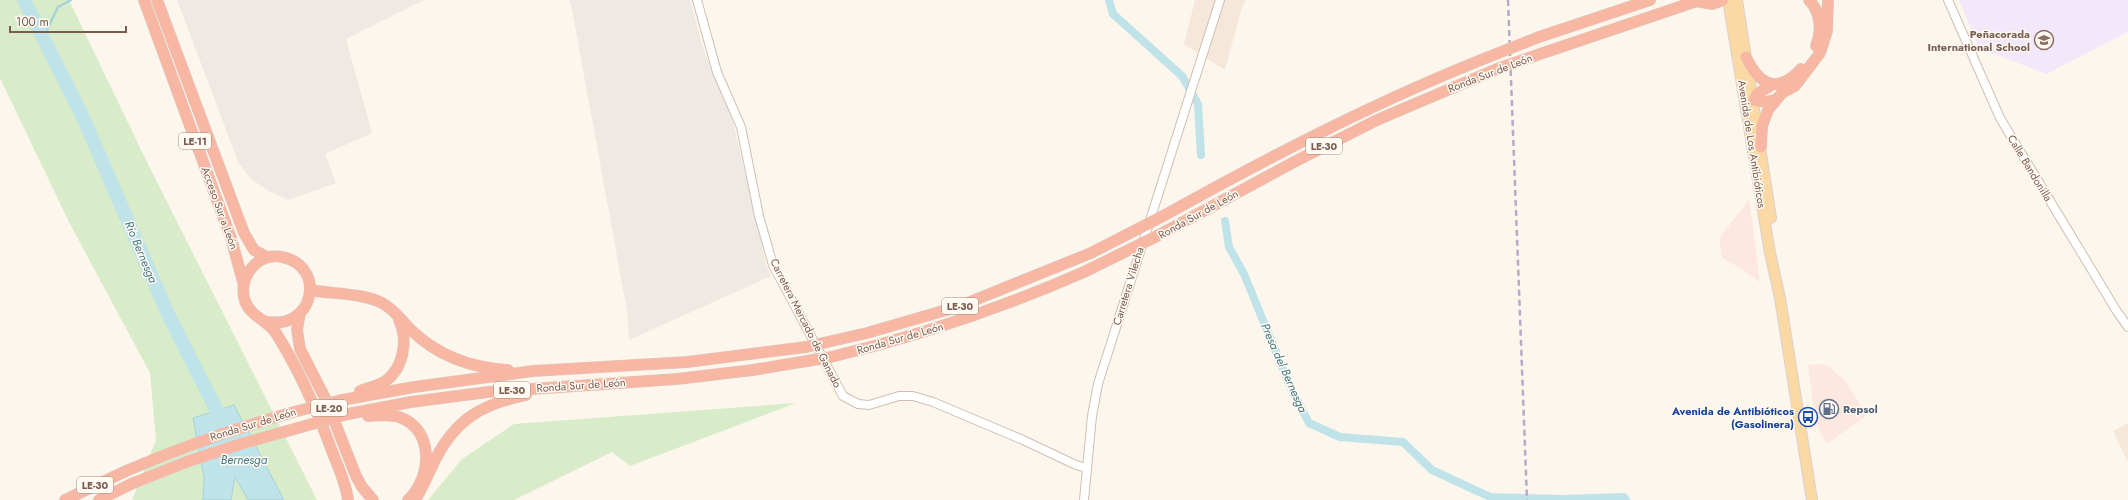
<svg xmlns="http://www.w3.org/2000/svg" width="2128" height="500" font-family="Jost,sans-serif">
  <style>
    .residential { fill: #f5e8da }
    .commercial { fill: #fde8e0 }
    .industrial { fill: #efe9e4 }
    .education { fill: #f3e8fa }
    .green { fill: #d8ecc9 }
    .water { fill: #bfe3e8; stroke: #a5d3da }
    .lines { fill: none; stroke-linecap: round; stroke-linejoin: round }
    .stream { stroke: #a5d3da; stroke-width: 2.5 }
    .canal { stroke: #bfe3e8; stroke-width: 8 }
    .river { stroke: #bfe3e8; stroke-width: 14 }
    .minor-casing { stroke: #d1beb0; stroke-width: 10 }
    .major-casing { stroke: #dad1cd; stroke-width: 12 }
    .highway-casing { stroke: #dad1cd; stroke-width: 12 }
    .minor { stroke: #fff; stroke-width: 8 }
    .major { stroke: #fbd9a5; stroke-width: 10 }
    .highway { stroke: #f7b7a3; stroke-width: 11 }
    .rail { stroke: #b9a8c9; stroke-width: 2.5; stroke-dasharray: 6 4; stroke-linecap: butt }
    .highway-bridge-casing { stroke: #dad1cd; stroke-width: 12; stroke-linecap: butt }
    .highway-bridge { stroke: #f7b7a3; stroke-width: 11 }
    .labels { text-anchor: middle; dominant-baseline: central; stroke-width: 3; stroke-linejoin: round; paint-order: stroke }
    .shield { fill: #fffaf3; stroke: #a28b7f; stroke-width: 1 }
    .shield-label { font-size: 10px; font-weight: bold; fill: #7a5c4d }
    .education-label { font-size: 11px; font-weight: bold; fill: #785e54; stroke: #fffaf3; text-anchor: end }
    .street-label { font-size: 11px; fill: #7a5c4d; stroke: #fffaf3 }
    .service-label { font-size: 11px; font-weight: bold; fill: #4e5e75; stroke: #fffaf3; text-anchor: start }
    .transit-label { font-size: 11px; font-weight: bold; fill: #164399; stroke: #fffaf3; text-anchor: end }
    .water-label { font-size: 12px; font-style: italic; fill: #437c86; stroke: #fffaf3 }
  </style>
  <rect width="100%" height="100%" fill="#fdf6ec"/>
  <!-- residential -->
  <g class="residential">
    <polygon points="1195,0 1246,0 1242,7 1225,70 1184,44"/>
    <polygon points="2128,423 2128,462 2113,431"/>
  </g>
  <!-- commercial -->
  <g class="commercial">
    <polygon points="1749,199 1760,282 1742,269 1722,258 1719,239"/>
    <polygon points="1819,364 1828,366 1845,381 1867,415 1827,444 1816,424 1808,365"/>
  </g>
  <!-- industrial -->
  <g class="industrial">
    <polygon points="177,0 424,0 346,39 372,133 325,154 336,183 288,200 267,190 251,179 239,164"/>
    <polygon points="569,0 690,0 704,51 733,122 767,268 771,276 629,340 627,311 571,4"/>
  </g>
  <!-- education -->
  <polygon class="education" points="1959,0 2128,0 2128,32 2046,74 1979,48"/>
  <!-- green -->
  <g class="green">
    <polygon points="0,0 69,0 144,156 317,500 132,500 156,440 150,373 69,222 0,78"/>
    <polygon points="796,403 630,466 612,452 514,500 428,500 462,459 514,424"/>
  </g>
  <!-- water -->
  <polygon class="water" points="234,405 284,500 248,500 235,477 231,500 203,500 204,477 193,418"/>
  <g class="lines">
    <!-- stream -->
    <polyline class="stream" points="43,38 58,7 71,0"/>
    <!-- canal -->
    <g class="canal">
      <polyline points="1109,0 1113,14 1182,76 1198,104 1201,155"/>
      <polyline points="1225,221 1229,247 1244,274 1290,386 1309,423 1340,437 1403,442 1432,470 1490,497 1562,499 1624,497 1626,500"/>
    </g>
    <!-- river -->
    <polyline class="river" points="24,0 82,115 168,314 225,427"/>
    <!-- minor casing -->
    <g class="minor-casing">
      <g id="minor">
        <polyline points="697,0 717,72 741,127 759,216 773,265 843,396 858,404 869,405 899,396 913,396 933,402 1023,440 1076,465 1087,468"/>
        <polyline points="1948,0 2000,118 2116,310 2128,327"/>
        <polyline points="1084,500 1092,416 1098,384 1220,0"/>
      </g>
    </g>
    <!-- major casing -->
    <g class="major-casing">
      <g id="major">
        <polyline points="1728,0 1770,253 1780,298 1812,500"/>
        <polyline points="1737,0 1771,218"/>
      </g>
    </g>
    <!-- highway casing -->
    <g class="highway-casing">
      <g id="highway">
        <polyline points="144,0 231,238 243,282"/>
        <polyline points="157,0 244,233 254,250 267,257"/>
        <path d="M1809,0c12,12 13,31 7,46"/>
        <polyline points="1696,1 1712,4 1723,0"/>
        <polyline points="1539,37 1650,0"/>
        <polyline points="1540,54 1700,0"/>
        <path d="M1746,57c13,28 32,38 55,12"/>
        <polyline points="1773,84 1757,94 1754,100 1766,102 1774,100"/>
        <polyline points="1761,147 1762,126 1768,110 1782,93 1795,86 1820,53 1827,31 1828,0"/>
        <path d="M1165,215c108,-60 216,-116 331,-161"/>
        <polyline points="1157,236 1294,162 1377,120 1497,69"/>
        <path d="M310,290c22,4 53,3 72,13 12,6 20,18 29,27 27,26 61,38 97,40"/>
        <polyline points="300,313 297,330 300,349 326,400 356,476 362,487 373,500"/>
        <path d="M264,321c50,12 64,-55 18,-64 -24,-6 -45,21 -37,44 5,15 22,19 31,32 23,37 41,77 56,118 6,16 14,32 16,49"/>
        <polyline points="823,343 867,333 960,306 1091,253"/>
        <path d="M831,357c88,-21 171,-49 253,-85"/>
        <path d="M360,391c8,-3 16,-5 24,-9 19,-12 25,-42 15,-62"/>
        <polyline points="342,400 414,387 533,371 687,362 806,347"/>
        <polyline points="348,414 411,402 488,392 677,379 753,370 813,360"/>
        <path d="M368,416c11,-1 21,-2 31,1 36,12 33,61 9,83"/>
        <polyline points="65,500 126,471"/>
        <polyline points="99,500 131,484"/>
        <path d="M415,500c8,-13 14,-28 21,-42 21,-40 47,-54 90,-63"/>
      </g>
    </g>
    <!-- minor -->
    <use href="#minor" class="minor"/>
    <!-- major -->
    <use href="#major" class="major"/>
    <!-- highway -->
    <use href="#highway" class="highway"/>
    <!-- rail -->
    <polyline class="rail" points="1508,0 1527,500"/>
    <!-- highway-bridge casing -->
    <g class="highway-bridge-casing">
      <g id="highway-bridge">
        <polyline points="1496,54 1539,37"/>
        <polyline points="1497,69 1540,54"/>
        <polyline points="1091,253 1165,215"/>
        <polyline points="1084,272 1157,236"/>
        <polyline points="806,347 823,343"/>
        <polyline points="813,360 831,357"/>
        <path d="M126,471c71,-30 140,-54 216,-71"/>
        <polyline points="131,484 189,461 244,443 348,414"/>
      </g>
    </g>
    <!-- highway-bridge -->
    <use href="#highway-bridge" class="highway-bridge"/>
  </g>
  <!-- icons -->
  <defs>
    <g id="school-ring" transform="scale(1)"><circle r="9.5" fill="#fffaf3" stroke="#8d6e63" stroke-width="1.5"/><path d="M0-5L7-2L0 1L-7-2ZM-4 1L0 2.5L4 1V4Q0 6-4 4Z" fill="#8d6e63"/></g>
    <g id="fuel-ring" transform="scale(1)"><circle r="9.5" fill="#fffaf3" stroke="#5c6f8a" stroke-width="1.5"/><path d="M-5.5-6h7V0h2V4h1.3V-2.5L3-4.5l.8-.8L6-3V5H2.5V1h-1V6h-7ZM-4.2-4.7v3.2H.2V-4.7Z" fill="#5c6f8a"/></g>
    <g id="bus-ring" transform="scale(1)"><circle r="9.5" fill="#fffaf3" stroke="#1a4fb4" stroke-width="1.5"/><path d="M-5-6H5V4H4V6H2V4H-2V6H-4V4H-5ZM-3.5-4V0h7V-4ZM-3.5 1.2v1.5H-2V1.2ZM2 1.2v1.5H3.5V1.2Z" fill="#1a4fb4"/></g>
  </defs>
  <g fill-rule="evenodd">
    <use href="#school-ring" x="2044" y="40"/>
    <use href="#fuel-ring" x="1829" y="409"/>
    <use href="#bus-ring" x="1808" y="417"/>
  </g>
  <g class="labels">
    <!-- shield labels -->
    <g class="shield">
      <rect x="179" y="133" width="32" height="16" rx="3"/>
      <rect x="1306" y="138" width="36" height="16" rx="3"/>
      <rect x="942" y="298" width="36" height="16" rx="3"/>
      <rect x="494" y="382" width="36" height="16" rx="3"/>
      <rect x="311" y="400" width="36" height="16" rx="3"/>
      <rect x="77" y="477" width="36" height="16" rx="3"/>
    </g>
    <g class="shield-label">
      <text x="195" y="141">LE-11</text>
      <text x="1324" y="146">LE-30</text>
      <text x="960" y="306">LE-30</text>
      <text x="512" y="390">LE-30</text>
      <text x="329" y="408">LE-20</text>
      <text x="95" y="485">LE-30</text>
    </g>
    <!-- education labels -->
    <g class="education-label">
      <text x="2030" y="34">Peñacorada<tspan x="2030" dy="13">International School</tspan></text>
    </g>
    <!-- street labels -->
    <g class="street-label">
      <text transform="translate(1490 73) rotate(-21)">Ronda Sur de León</text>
      <text transform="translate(1752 144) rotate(81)">Avenida de Los Antibióticos</text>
      <text transform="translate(2030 168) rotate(59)">Calle Bandonilla</text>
      <text transform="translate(220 208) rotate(70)">Acceso Sur a León</text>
      <text transform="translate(1198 214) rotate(-29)">Ronda Sur de León</text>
      <text transform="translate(1128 286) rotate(-73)">Carretera Vilecha</text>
      <text transform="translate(806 323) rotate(63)">Carretera Mercado de Ganado</text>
      <text transform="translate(900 338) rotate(-16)">Ronda Sur de León</text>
      <text transform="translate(581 385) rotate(-4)">Ronda Sur de León</text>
      <text transform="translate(253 424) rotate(-17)">Ronda Sur de León</text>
    </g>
    <!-- service labels -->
    <g class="service-label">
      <text x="1843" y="409">Repsol</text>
    </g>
    <!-- transit labels -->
    <g class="transit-label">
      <text x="1794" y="411">Avenida de Antibióticos<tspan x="1794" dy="13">(Gasolinera)</tspan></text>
    </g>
    <!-- water labels -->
    <g class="water-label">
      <text transform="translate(141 252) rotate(67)">Río Bernesga</text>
      <text transform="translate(1284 368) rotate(66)">Presa del Bernesga</text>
      <text x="244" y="460">Bernesga</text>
    </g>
  </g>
  <!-- scale -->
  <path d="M10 26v6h116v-6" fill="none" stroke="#7a5c4d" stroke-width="2"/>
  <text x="16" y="26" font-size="12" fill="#7a5c4d" stroke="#fffaf3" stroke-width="3" paint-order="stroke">100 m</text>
</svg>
